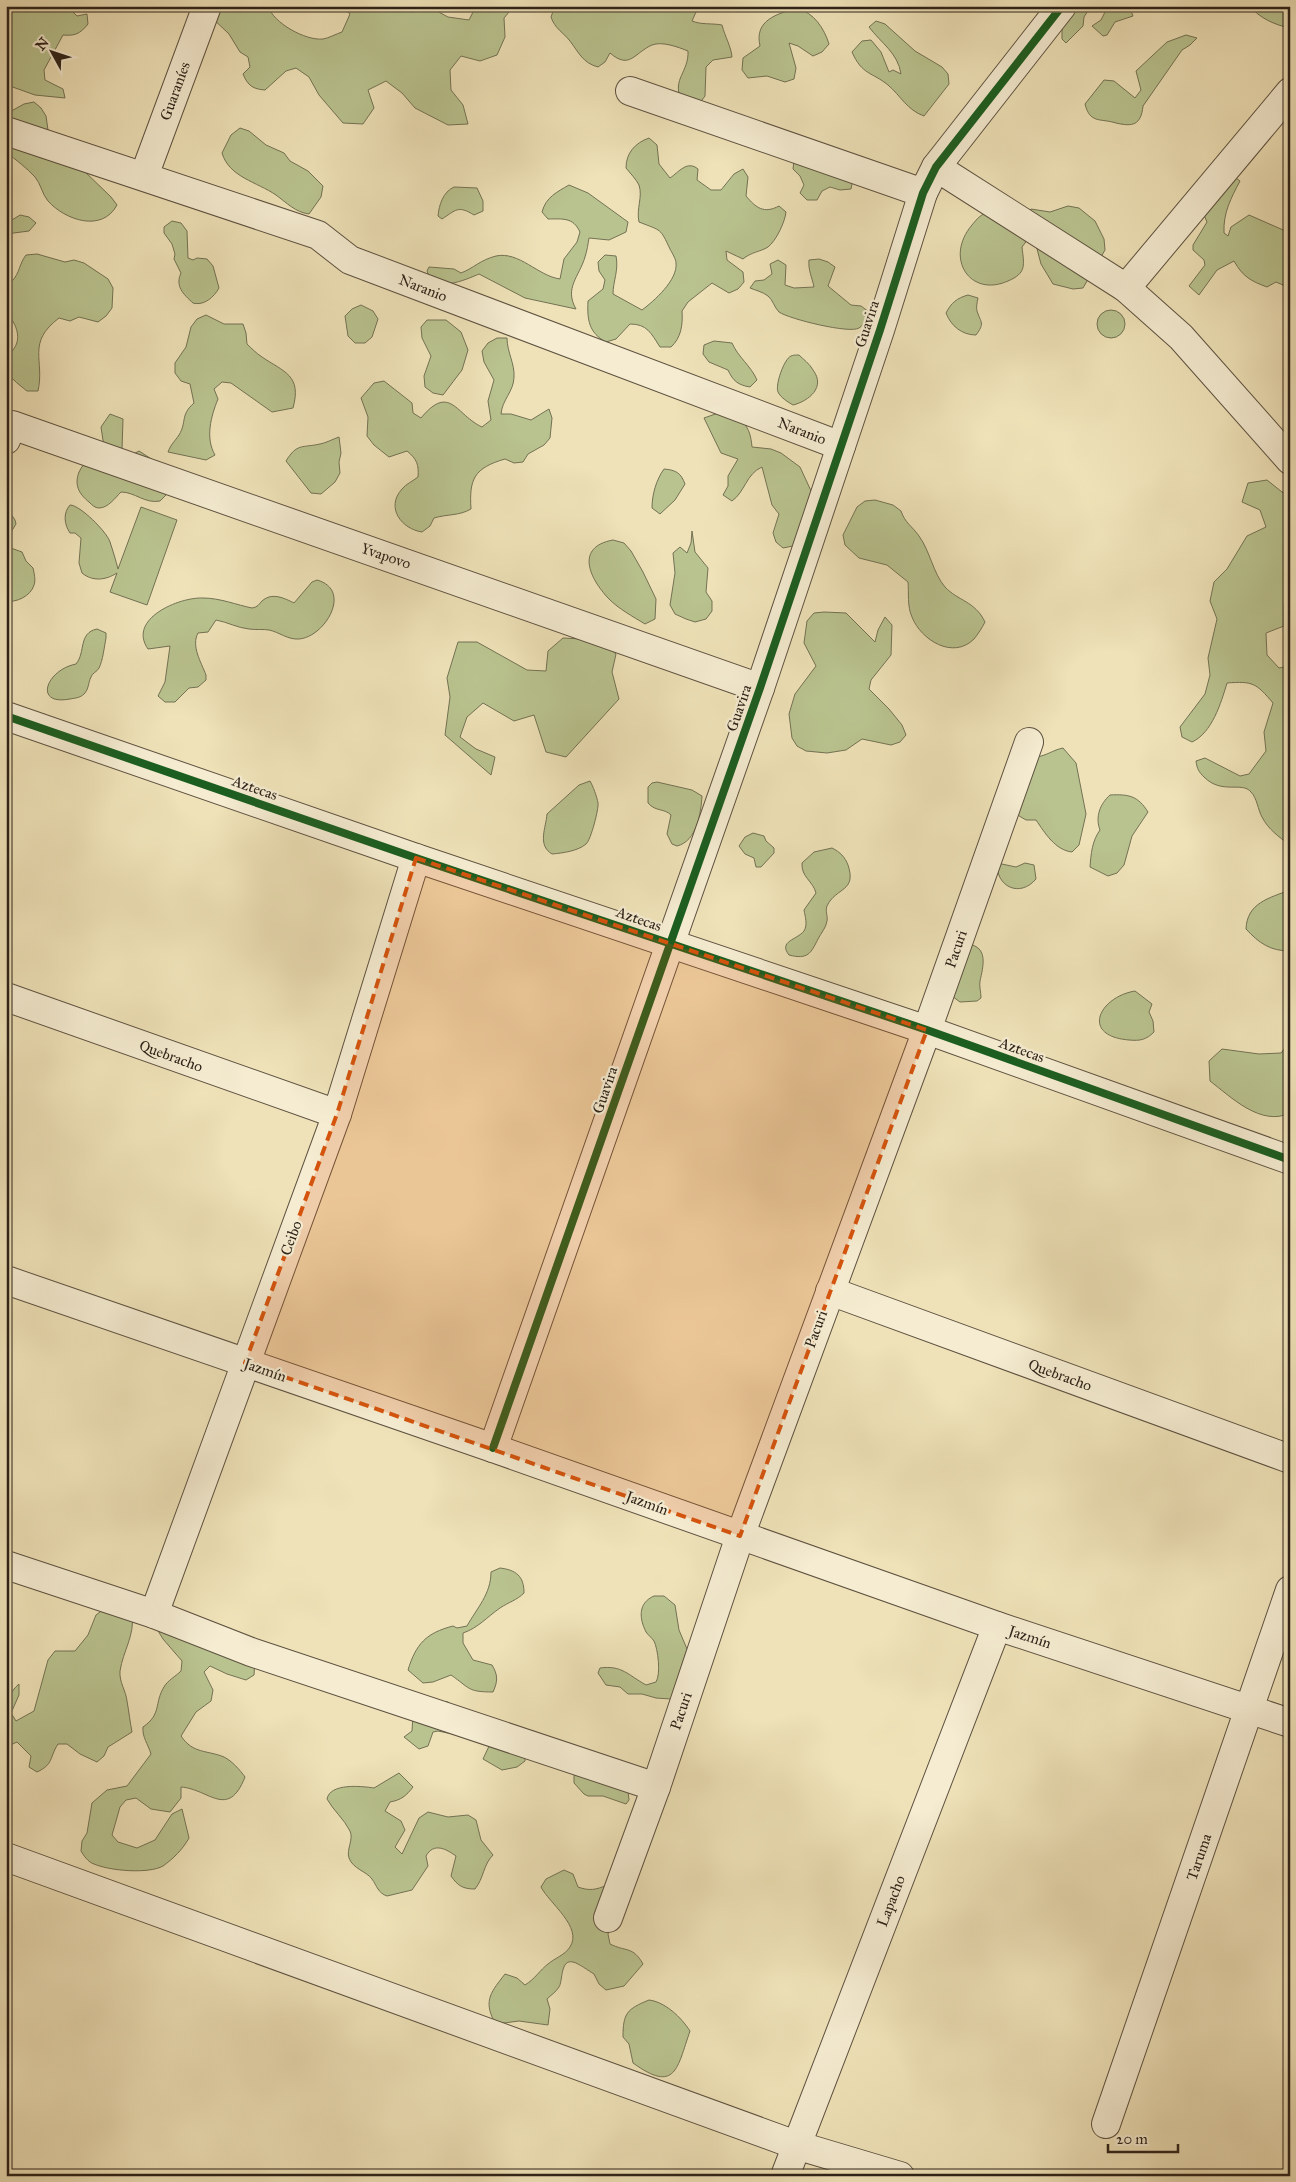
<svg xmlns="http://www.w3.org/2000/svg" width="1296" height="2182" font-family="'IM FELL Great Primer',serif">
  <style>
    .green { fill: #b9c38f; stroke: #737254 }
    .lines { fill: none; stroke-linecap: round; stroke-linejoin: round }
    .minor-casing { stroke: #5e5241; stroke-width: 30 }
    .minor { stroke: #f5ecd1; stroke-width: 28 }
    .cycleway-casing { stroke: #f5ecd1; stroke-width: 11 }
    .cycleway { stroke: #1b5e20; stroke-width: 8 }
    .marked { fill: #d5540d; fill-opacity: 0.2; stroke: #d5540d; stroke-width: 4; stroke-dasharray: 10 6; stroke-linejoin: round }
    .labels { text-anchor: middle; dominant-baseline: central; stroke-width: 4.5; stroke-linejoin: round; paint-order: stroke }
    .street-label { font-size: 15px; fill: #2d2219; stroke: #f5ecd1 }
  </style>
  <rect width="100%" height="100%" fill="#efe2b8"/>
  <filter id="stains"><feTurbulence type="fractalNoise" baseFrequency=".004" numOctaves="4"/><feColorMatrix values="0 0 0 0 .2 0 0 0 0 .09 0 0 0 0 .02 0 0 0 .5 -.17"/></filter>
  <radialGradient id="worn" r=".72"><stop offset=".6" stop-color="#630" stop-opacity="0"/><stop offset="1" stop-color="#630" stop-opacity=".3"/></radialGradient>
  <!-- green -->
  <g class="green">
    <path d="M6,6h67l-3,3 7,7 10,-2 1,10c-8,10 -13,12 -25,11l-19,35 1,10 18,9 2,9 -30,-3 -28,-10 -1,-28 3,-9 -3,-11z"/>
    <path d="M208,6h60c5,17 38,35 55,33 6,-1 13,-5 19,-7l8,-18 -9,-8h50l21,6 19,-4 17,9 21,3 7,-14h38l-10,12 1,19 -8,18 -17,6 -19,-5 -11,14 1,20 12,15 5,19 -20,1 -33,-17 -13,-15 -16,-12 -18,9 6,18 -11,16 -20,-1 -24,-28 -10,-18 -13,-9 -10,3 -21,19c-12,-1 -17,-4 -22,-16l7,-7 -2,-10 -8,-5 -11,-18 -20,-19z"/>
    <path d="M555,6h153l-12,6 -4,9c10,4 19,2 30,4 3,12 9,21 10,32l-19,3 -7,7 -1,29 -6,8 -18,-5c-9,-20 8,-27 7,-48 -10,-4 -26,-10 -36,-6 -18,8 -22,25 -42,8l-5,9 -7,5c-15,-4 -19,-14 -28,-26 -7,-9 -15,-12 -19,-24z"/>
    <polygon points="1074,6 1091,6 1084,17 1083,26 1066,43 1062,39 1062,19"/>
    <polygon points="1108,6 1129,6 1133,16 1115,22 1107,35 1103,36 1092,26 1101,20"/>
    <path d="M1250,6h40v22c-15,-3 -31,-10 -40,-22z"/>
    <path d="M797,8c17,5 27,20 32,36l-7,8 -9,4 -15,-10 -9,-3 7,25 -2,11 -9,3 -18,-6 -19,2 -6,-8 1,-12 17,-12c-6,-26 17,-32 37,-38z"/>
    <path d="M876,21l9,3 30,27 27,16 6,7 1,10 -25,32c-17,-6 -23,-20 -36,-31 -16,-13 -26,-10 -36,-33l10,-11 9,-1 10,12 8,20 4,-2 8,4c-3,-21 -20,-31 -32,-47z"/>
    <path d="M1186,35l11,3 -7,7 -8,5 -39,56c-2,19 -10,21 -27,17 -16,-5 -26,1 -31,-19l19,-24 10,1 21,17 6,-8 -5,-19 31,-29z"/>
    <path d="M34,102l7,6 5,8 3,21 62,60 6,8c-15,28 -52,15 -69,-4 -6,-7 -7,-17 -13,-24 -8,-9 -19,-17 -29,-25v-38l18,-10z"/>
    <path d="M240,128l9,3 17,14 18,8 6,8 18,10 15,15 -2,11 -12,17c-14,-2 -22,-11 -33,-19 -19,-13 -47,-18 -54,-42l9,-18z"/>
    <path d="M649,138l8,7 2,19 11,14c9,-6 17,-18 28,-9l-1,11 14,10h10l13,-16 9,-5 5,8 -2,19c10,12 18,18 33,10l7,6c-1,10 -10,29 -18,35 -8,5 -17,5 -25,12l-17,-8 1,9 16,12 1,10 -6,7 -9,4 -17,-10 -24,19 -6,9c1,14 -1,27 -11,36h-11c-9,-14 -13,-23 -30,-23l-14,15 -10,3c-17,-9 -19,-22 -18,-41l15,-12 2,-9 -6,-9 -1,-9 7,-7 11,1c3,14 -3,25 -3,38l29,16c12,-9 36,-30 34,-47 0,-4 -4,-10 -6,-14 -10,-21 -8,-18 -31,-27 -3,-13 4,-25 0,-37 -3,-6 -9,-12 -13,-17 0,-15 9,-25 23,-30z"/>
    <polygon points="794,160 853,179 851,189 840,190 830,187 822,191 817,200 807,200 800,193 804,185 800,176 793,169"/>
    <path d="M1236,178l4,3c-9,17 -17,32 -16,52l4,3 3,-9 18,-12 41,18v55l-14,-6 -9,5c-16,-6 -24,-10 -33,-26l-17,9 -18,25 -10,-9 16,-21 -1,-5 -11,-10v-5l14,-23 -6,-14 31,-29z"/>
    <path d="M569,185l19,8 40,29 -2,10 -17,8 -20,-2c-1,6 -2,13 -4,19 -6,20 -21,31 -9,52l-51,-11 -46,-24c-14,6 -45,20 -52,-3l2,-4 25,2 7,4c13,-5 19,-13 35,-17 23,-5 42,20 64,23l4,-20 13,-17 3,-10c-7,-15 -17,-13 -32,-13l-6,-7c4,-15 15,-20 27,-27z"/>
    <path d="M454,187l23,1 6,13v10l-9,4c-16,-10 -18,-5 -32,4l-4,-3c1,-11 5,-24 16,-29z"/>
    <path d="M1068,206l11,2 16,13 9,18 1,11 -22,38 -10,1 -20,-5 -12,-20 -5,-19 -8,-6 -6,8c2,18 5,26 -14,34 -38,17 -64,-23 -36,-56 5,-6 9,-12 18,-12 10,-1 23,3 34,4l7,-8 19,3z"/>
    <polygon points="20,215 29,217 36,223 29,231 6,234 6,220 12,220"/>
    <path d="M172,221l9,2 6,8 1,27 5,2 4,-2 10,1 6,7 6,22c-5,9 -15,18 -26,15 -10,-9 -18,-17 -12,-30l-7,-14 1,-5 -3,-10 -8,-11v-6z"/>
    <path d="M37,254l28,8 9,-2 10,3 24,16 5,9 -1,20 -6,8 -8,6 -19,-5 -9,4 -11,-3c-33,25 -14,42 -21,73h-11c-6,-5 -15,-11 -20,-19 -6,-12 5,-18 9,-27 5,-11 -2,-25 -10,-32v-32h6c8,-8 7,-17 14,-26z"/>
    <path d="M819,259l9,3 7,5 -7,19 23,19 10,1 8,6c-2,6 -4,12 -10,16 -9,6 -70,-9 -80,-16 -5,-5 -6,-12 -11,-16 -5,-4 -13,-6 -18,-8l5,-7 9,-1 8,-6 -2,-10 8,-4 8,5 -1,20 9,3 20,-1c-2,-10 -6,-17 -5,-27z"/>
    <path d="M968,295l10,3c-1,4 -2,10 -1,13 4,12 8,12 -1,24 -14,0 -25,-9 -30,-22 5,-10 11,-15 22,-18z"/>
    <polygon points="361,305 373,311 378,319 372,337 365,343 355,343 348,336 345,316 352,309"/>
    <circle cx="1111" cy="324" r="14"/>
    <path d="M206,315l18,9h19l3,9 1,11c4,4 9,9 15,13 22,15 40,18 31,51l-21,4 -41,-29 -9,-1 -8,7 4,10c-7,17 -13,39 -3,56l-9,5 -38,-8c3,-8 7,-11 11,-17 8,-13 1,-20 15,-32l-4,-19 -9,-3 -6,-8v-10l11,-16 5,-20 6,-8z"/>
    <polygon points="427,320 446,320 461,332 468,350 462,370 443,395 433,393 425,387 424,376 431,356 422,338 421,327"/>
    <path d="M497,338h10c0,14 8,26 7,39 0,14 -12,23 -13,37h10l20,6 18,-11 3,9 -2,20 -6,7 -16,9 -5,8 -9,1 -9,-4c-31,9 -36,20 -34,50 -12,7 -24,5 -37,9l-4,8 -8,6c-20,-3 -37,-24 -20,-43 4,-5 11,-8 16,-12 1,-12 -1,-18 -11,-26l-18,6 -15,-12 -7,-9 1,-19 -7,-19 13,-15 10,-2 28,22 1,10 8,5c29,-35 35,-3 61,9l9,-7 -3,-19 6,-21 -10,-18 -2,-11 6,-8z"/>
    <path d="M714,341l18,2c6,14 19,23 25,37l-7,7c-12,-2 -17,-6 -22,-17l-19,-8 -6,-8 1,-9z"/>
    <path d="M799,355c4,4 11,9 14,15 13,17 -4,31 -20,35 -5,-3 -12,-7 -15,-13 -3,-7 6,-33 13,-36 2,-1 5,-1 8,-1z"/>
    <path d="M724,411c19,10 26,13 28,36l19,2 10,4 19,14 12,26 -11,46 -8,7 -10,2 -7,-6 -3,-9 6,-19 -7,-9 -10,-38c-16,7 -17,25 -30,34l-9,-6 5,-9v-10l10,-17 -17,-6 -17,-35z"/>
    <path d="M110,414l13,5 -1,31 4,8 13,-7 14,9 14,34 -7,7c-15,3 -25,-9 -39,-9 -6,6 -13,16 -22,16 -4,0 -7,-3 -10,-6 -10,-8 -15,-17 -10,-30 5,-11 16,-17 25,-25l-3,-20z"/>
    <path d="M339,437l2,16 -2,9 1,11 -5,9 -14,12 -10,-1 -25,-32c11,-18 16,-13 34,-17 6,-1 13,-5 19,-7z"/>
    <path d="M664,469c12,1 17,4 21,15l-10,16 -15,14 -8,-6c0,-13 4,-28 12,-39z"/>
    <path d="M1267,480l15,12 8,3v87l-6,23v21l-18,7 1,22 12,13 11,-2v179c-11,-8 -22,-16 -28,-28 -4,-7 -5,-19 -11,-25 -9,-11 -29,3 -47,-15 -5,-5 -7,-8 -8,-16l9,-3 35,18 9,-2 17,-23 -2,-19 9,-29c-17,-20 -20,-22 -46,-20 -6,20 -15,50 -35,59l-10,-5 -2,-10 25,-33 5,-19 -2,-17 9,-39 -7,-18 4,-19 13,-13 20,-33 19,-9 -6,-17 -18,-8 6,-19z"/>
    <path d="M875,500l18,5 8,6c4,12 11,15 18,25 11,15 14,37 26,51 13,14 30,14 40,35 -3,6 -7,12 -11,17 -21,21 -53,1 -62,-22 -5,-11 -3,-24 -4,-35l-21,-17 -28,-7 -14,-13 -2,-10 14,-28 8,-6z"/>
    <path d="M70,505c10,0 37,27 40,37 3,9 6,19 8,27l23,-62 36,13 -30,85 -37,-13 7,-19c-11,7 -24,9 -35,0l-3,-10 2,-25 -6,-5h-5c-6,-9 -7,-20 0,-28z"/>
    <path d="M7,508l8,12 1,4 -8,13v10l14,5 4,9 7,7c1,5 3,12 1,17 -3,11 -18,18 -28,16v-19l3,-5 -3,-4z"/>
    <polygon points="692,531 695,552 708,568 706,592 712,601 712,611 706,619 695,622 686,619 675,614 670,605 675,573 673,553 680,547 687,553 691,543"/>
    <path d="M613,540l11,3 7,8 12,21 13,27 -1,20 -10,5c-13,-8 -26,-15 -36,-25 -20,-21 -34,-52 4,-59z"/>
    <path d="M317,580c36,10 8,57 -18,59 -11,1 -20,-7 -30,-9 -6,-1 -13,0 -20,-1 -11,-1 -22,-7 -33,-9l-8,12 -10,1c-7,13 3,29 8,42v5l-8,7 -9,1 -14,14h-10l-7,-6 7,-14 5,-36 -22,3c-21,-30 31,-52 55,-51 17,0 34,7 49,10 6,-1 7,-4 10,-7 10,-9 22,-3 32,2l18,-21z"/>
    <polygon points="824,612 846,613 875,642 878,630 885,617 892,625 891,655 871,680 869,689 889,709 902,725 906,735 900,742 891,745 862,739 846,750 827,753 806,751 797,746 792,738 789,714 795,694 816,666 804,643 807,621 814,613"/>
    <path d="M97,629l9,4v5c-2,10 -3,22 -7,30 -2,4 -7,5 -8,9 -3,6 -2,12 -7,17 -4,4 -9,4 -14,5 -37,7 -24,-29 6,-35 10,-12 2,-31 21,-35z"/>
    <polygon points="563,638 600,640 616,654 612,672 619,699 566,757 546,752 534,715 514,721 483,703 467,717 460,737 476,749 495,757 491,775 445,735 450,697 447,678 458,642 477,642 527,670 546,671 548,651"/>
    <path d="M1063,748l13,15 10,51 -7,31 -7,7c-17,-2 -27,-19 -36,-32h-10l-10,-6 20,-57c10,-1 17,-7 27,-9z"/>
    <path d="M590,781c3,5 7,16 8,22 1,5 -7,37 -12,41 -8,7 -23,9 -34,10 -15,-9 -6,-26 -5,-40l32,-29z"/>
    <path d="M657,782l35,8 10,6c-1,17 -5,45 -25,50l-5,-2 -5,-10 4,-19c-7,-7 -15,-3 -23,-12v-16l4,-4z"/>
    <path d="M1110,795c19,-1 28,1 38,17l-16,24 -8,29 -7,8 -9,3 -18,-9c1,-13 2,-26 10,-37 -5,-13 0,-26 10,-35z"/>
    <polygon points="753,833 764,836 766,841 774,848 774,853 761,867 756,867 754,858 745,854 739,846 745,837"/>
    <path d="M832,848c8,4 13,9 16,17 9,27 -12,22 -21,41 -2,5 1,10 0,15 -1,7 -6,12 -9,18 -7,14 -10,21 -29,16 -11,-14 8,-15 15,-24 4,-6 1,-15 0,-21l12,-17c-3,-12 -15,-16 -14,-30l12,-11z"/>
    <path d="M997,863l19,4 9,-4 9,2 2,14c-16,19 -40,8 -39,-16z"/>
    <path d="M1290,890v61c-20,0 -31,-8 -44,-22 1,-26 23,-31 44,-39z"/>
    <path d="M968,944c21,3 15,23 12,37 -1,5 1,11 1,17l-4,3 -17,1 -8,-6z"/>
    <path d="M1135,991l17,13 -3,8 4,9 1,11c-8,8 -14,9 -25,8 -49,-4 -30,-43 6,-49z"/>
    <path d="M1290,1042v71c-29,14 -59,-16 -80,-32l-1,-20 13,-12 37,5 22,-1z"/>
    <path d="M500,1568c16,2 24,8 24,25 -7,7 -15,9 -24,15 -13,9 -22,20 -37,25v10l10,17 19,5c6,10 6,16 1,27 -26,0 -23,-4 -42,-17l-18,7 -10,1 -15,-13c8,-26 18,-37 45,-44l4,2 10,-2c10,-18 24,-32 24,-54z"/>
    <path d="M654,1596h10l11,9 4,25 8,19 -16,50 -15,-1 -14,-4h-14l-8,-7 -14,-2 -8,-12 2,-5c22,-3 28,7 46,17l10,-3c5,-8 2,-33 -2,-41 -2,-3 -6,-6 -8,-9 -7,-14 -8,-29 8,-36z"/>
    <path d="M104,1609l28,6c3,20 -9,36 -12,56 -1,11 6,20 7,30 2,11 3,21 5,31l-24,15 -4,9 -7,6 -17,-8 -13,-10h-9c-9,14 -4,20 -21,28l-8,-5 2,-11 -14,-14 -11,5c0,-23 -6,-47 13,-63v11l-8,18 5,8 18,-10 14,-51 7,-9h20l13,-16 8,-20z"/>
    <path d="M152,1621l280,79 16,2 16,13 164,76 1,9 -3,4 -23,-8h-15l-4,-2 -10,-11v-11l-49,-16v5l-8,6 -15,3 -19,-11 8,-17 -53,-11 -5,1 -5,14 -9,3 -15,-12 8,-6 1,-17 -158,-56 -1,17 -8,5 -19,-6 -17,-8 -6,6 9,18 -2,11 -15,11 -15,24c12,18 26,14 43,21 8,4 16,13 21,20 -17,43 -36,12 -64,10v11l-11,14 -19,-3 -15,-11 -10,2 -6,7 -8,28 6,7 19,6 18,-8 17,-26 10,-5 7,29c-6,11 -16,21 -26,28 -14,8 -53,5 -69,-2 -6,-2 -10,-8 -13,-13l1,-10 5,-8 5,-30 15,-13 20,-4 24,-32c-3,-10 -9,-17 -8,-27 19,-13 11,-24 21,-40 3,-6 12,-11 17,-16l1,-10 -19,-22z"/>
    <path d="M399,1773l14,14c-7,9 -12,13 -23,15l-5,9 16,10 4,9 -10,17 7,7 17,-36 9,-6 20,5 20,-2 8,5 5,20 12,15c-10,10 -9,23 -18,34 -12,0 -17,-3 -24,-13l5,-20c-10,-7 -22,-14 -30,0l2,10 -16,24 -25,6c-9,-3 -10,-10 -15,-17 -6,-8 -19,-10 -23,-21 -3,-8 5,-19 1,-27 -6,-12 -17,-21 -23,-32 3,-16 34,-13 47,-11z"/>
    <path d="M564,1870l9,4 5,13c11,4 18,3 29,-2l11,20 -10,29 2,10c16,8 23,2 33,20l-19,22 -18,4 -7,-6 -5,-10c-5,-3 -16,-11 -21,-12 -13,-3 -10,19 -14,25 -3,5 -8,8 -12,12l3,10 -2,16 -29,-4 -15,2 -10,-2c-11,-21 -2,-30 11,-47l12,4 8,7c10,-6 15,-15 23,-21 7,-6 17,-9 22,-17 13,-20 -21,-44 -29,-60l5,-8z"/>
    <path d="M649,2000c16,2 32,17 41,31 -13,37 -14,63 -57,32l-4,-19 -6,-7c0,-24 4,-28 26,-37z"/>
  </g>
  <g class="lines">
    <!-- minor casing -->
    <g class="minor-casing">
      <g id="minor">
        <polyline points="630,91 923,193"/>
        <polyline points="6,131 318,235 350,260 841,446"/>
        <polyline points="936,167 1126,288 1181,337 1290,460"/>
        <polyline points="144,176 207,6"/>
        <polyline points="1126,288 1290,92"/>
        <polyline points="6,440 12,425 760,688"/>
        <polyline points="6,716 416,858 927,1030 1290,1160"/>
        <polyline points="6,997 337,1114"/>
        <polyline points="6,1280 493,1448 997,1626 1290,1723"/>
        <polyline points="830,1291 1290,1459"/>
        <polyline points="493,1448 760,688 880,330 923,193 936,167 1062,6"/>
        <polyline points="6,1565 154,1614 251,1652 656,1787"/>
        <polyline points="154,1614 337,1114 416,858"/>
        <polyline points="6,1857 796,2145 900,2176"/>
        <polyline points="608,1918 656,1787 740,1536 927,1030 1029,742"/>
        <polyline points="1106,2124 1290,1590"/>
        <polyline points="785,2176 997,1626"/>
      </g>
    </g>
    <!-- minor -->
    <use href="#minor" class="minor"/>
    <!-- cycleway casing -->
    <g class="cycleway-casing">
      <g id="cycleway">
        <polyline points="6,716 416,858 927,1030 1290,1160"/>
        <polyline points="493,1448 760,688 880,330 923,193 936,167 1062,6"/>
      </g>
    </g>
    <!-- cycleway -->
    <use href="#cycleway" class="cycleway"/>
  </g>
  <!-- marked area -->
  <path class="marked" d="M416,858l511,172 -187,506 -495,-173 92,-249z"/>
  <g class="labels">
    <!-- street labels -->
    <g class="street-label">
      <text transform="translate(175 91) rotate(-70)">Guaraníes</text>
      <text transform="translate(423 288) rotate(21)">Naranio</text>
      <text transform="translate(867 324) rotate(-72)">Guavira</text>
      <text transform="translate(802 431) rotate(21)">Naranio</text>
      <text transform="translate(386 556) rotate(19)">Yvapovo</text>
      <text transform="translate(739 708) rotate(-71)">Guavira</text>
      <text transform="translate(255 788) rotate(19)">Aztecas</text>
      <text transform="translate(639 919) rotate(19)">Aztecas</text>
      <text transform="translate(956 949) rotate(-71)">Pacuri</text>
      <text transform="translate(1022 1050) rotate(20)">Aztecas</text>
      <text transform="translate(171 1056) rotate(20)">Quebracho</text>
      <text transform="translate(605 1090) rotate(-71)">Guavira</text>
      <text transform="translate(291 1238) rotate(-70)">Ceibo</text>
      <text transform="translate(816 1329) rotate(-70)">Pacuri</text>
      <text transform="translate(265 1370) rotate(19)">Jazmín</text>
      <text transform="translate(1060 1375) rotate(20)">Quebracho</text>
      <text transform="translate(647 1503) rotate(20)">Jazmín</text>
      <text transform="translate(1030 1637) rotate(18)">Jazmín</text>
      <text transform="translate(681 1711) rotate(-71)">Pacuri</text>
      <text transform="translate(1199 1857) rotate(-71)">Taruma</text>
      <text transform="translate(891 1901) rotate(-69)">Lapacho</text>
    </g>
  </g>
  <!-- margin -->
  <rect width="1296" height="2182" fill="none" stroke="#efe2b8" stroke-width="25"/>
  <rect x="8" y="8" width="1281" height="2167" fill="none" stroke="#2d2219" stroke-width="2.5"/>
  <rect x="12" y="12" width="1271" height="2157" fill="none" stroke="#2d2219"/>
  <!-- north arrow -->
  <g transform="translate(52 52) rotate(310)" stroke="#f5ecd1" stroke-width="4" paint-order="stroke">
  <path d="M0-4L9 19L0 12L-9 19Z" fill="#2d2219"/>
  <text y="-8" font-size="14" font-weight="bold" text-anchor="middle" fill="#2d2219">N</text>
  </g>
  <!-- scale -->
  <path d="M1108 2144v8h70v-8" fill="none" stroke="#2d2219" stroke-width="2.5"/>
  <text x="1116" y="2144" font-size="15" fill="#2d2219" stroke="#f5ecd1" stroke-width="4" paint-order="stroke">20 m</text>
  <rect width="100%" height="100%" filter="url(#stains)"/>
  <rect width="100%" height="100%" fill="url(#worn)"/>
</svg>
